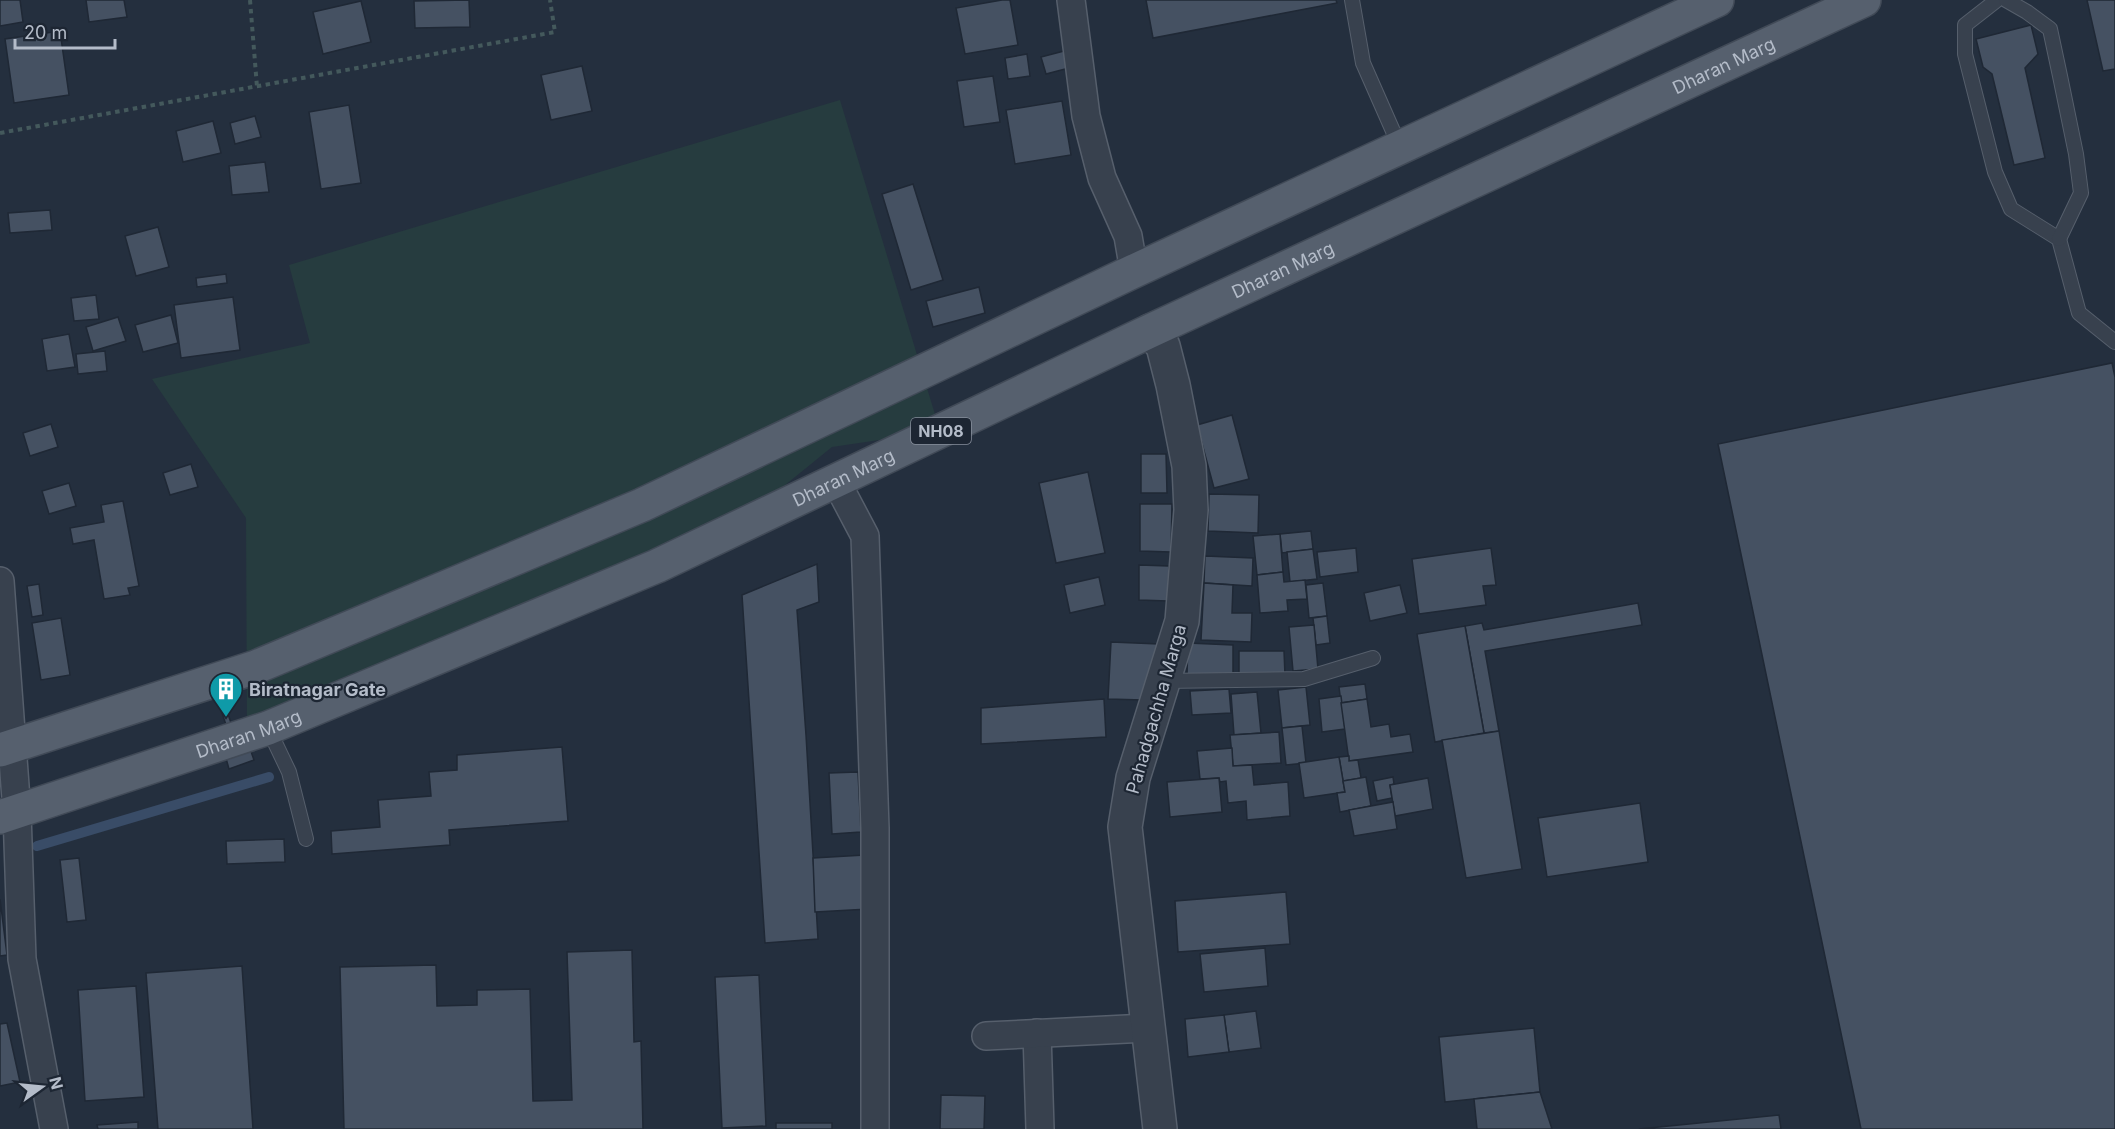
<svg xmlns="http://www.w3.org/2000/svg" width="2115" height="1129" font-family="Inter,sans-serif">
  <style>
    .green { fill: #263c3f }
    .lines { fill: none; stroke-linecap: round; stroke-linejoin: round }
    .stream { stroke: #394c67; stroke-width: 10 }
    .building { fill: #455162; stroke: #1f2835; stroke-width: 1.5 }
    .service-casing { stroke: #565f6c; stroke-width: 16 }
    .minor-casing { stroke: #565f6c; stroke-width: 30 }
    .tertiary-casing { stroke: #565f6c; stroke-width: 36 }
    .primary-casing { stroke: #414a57; stroke-width: 36 }
    .path { stroke: #44595c; stroke-width: 4; stroke-dasharray: 4.5 4.5; stroke-linecap: butt }
    .service { stroke: #38414e; stroke-width: 14 }
    .minor { stroke: #38414e; stroke-width: 27 }
    .tertiary { stroke: #38414e; stroke-width: 33 }
    .primary { stroke: #56606e; stroke-width: 33 }
    .labels { text-anchor: middle; dominant-baseline: central; stroke-width: 4.5; stroke-linejoin: round; paint-order: stroke }
    .shield { fill: #1d2633; stroke: #878f9c; stroke-width: 1.5 }
    .shield-label { font-size: 16px; font-weight: bold; fill: #b4bcc9 }
    .street-label { font-size: 18px; fill: #b4bcc9; stroke: #1d2633 }
    .poi-label { font-size: 18px; font-weight: bold; fill: #b4bcc9; stroke: #1d2633; text-anchor: start }
  </style>
  <rect width="100%" height="100%" fill="#242f3e"/>
  <!-- green -->
  <polygon class="green" points="840,100 940,431 832,447 726,533 247,735 246,518 152,379 310,343 289,265"/>
  <g class="lines">
    <!-- stream -->
    <polyline class="stream" points="37,846 269,777"/>
  </g>
  <!-- building -->
  <g class="building">
    <polygon points="0,0 20,0 23,22 0,26"/>
    <polygon points="86,0 124,0 127,17 89,22"/>
    <polygon points="469,0 470,27 415,28 414,1"/>
    <polygon points="1002,0 1010,0 1018,45 965,54 956,8"/>
    <polygon points="1146,0 1336,0 1337,3 1153,38"/>
    <polygon points="2087,0 2115,0 2115,69 2103,71"/>
    <polygon points="361,1 371,42 323,54 313,12"/>
    <polygon points="2031,25 2038,54 2025,68 2045,158 2014,165 1992,74 1983,67 1976,39"/>
    <polygon points="60,31 69,95 14,103 5,39"/>
    <polygon points="1064,51 1069,68 1046,74 1041,57"/>
    <polygon points="1027,54 1030,76 1008,79 1005,58"/>
    <polygon points="582,66 592,111 551,120 541,75"/>
    <polygon points="993,76 1000,122 964,127 957,81"/>
    <polygon points="1062,101 1071,155 1015,164 1006,110"/>
    <polygon points="349,105 361,183 321,189 309,112"/>
    <polygon points="255,116 261,137 235,144 230,123"/>
    <polygon points="213,121 221,153 183,162 176,131"/>
    <polygon points="265,162 269,192 232,195 229,166"/>
    <polygon points="913,184 943,280 911,290 882,194"/>
    <polygon points="50,210 52,230 10,233 8,213"/>
    <polygon points="158,227 169,267 136,276 125,236"/>
    <polygon points="226,274 227,283 197,287 196,278"/>
    <polygon points="979,287 985,313 933,327 926,301"/>
    <polygon points="96,295 99,319 74,321 71,298"/>
    <polygon points="233,297 240,350 181,358 174,305"/>
    <polygon points="171,315 178,343 143,352 135,325"/>
    <polygon points="118,317 126,341 93,351 86,327"/>
    <polygon points="69,334 75,367 47,371 42,339"/>
    <polygon points="105,351 107,371 78,374 76,354"/>
    <polygon points="2112,363 2115,377 2115,1129 1861,1129 1718,444"/>
    <polygon points="1232,415 1249,479 1214,488 1197,425"/>
    <polygon points="51,424 58,447 30,456 23,433"/>
    <polygon points="1141,454 1166,454 1167,493 1141,493"/>
    <polygon points="191,464 198,487 170,495 163,473"/>
    <polygon points="1088,472 1105,553 1056,563 1039,483"/>
    <polygon points="69,483 76,506 49,514 42,491"/>
    <polygon points="1209,494 1259,495 1258,533 1208,531"/>
    <polygon points="123,501 139,586 128,588 130,595 104,599 94,540 73,544 70,528 104,522 101,505"/>
    <polygon points="1140,504 1172,504 1171,552 1140,551"/>
    <polygon points="1311,531 1313,549 1282,553 1280,534"/>
    <polygon points="1280,534 1283,572 1257,575 1253,536"/>
    <polygon points="1356,548 1358,572 1320,577 1317,552"/>
    <polygon points="1491,548 1496,585 1483,586 1486,605 1419,614 1412,559"/>
    <polygon points="1313,549 1317,579 1290,582 1287,552"/>
    <polygon points="1205,556 1253,558 1252,586 1204,583"/>
    <polygon points="817,564 819,602 797,610 806,735 818,939 765,943 742,595"/>
    <polygon points="1139,565 1169,566 1168,601 1139,600"/>
    <polygon points="1283,572 1284,582 1305,580 1307,599 1287,600 1288,611 1260,613 1257,575"/>
    <polygon points="1099,577 1105,605 1070,613 1064,585"/>
    <polygon points="1204,583 1233,585 1232,613 1252,613 1251,642 1201,640"/>
    <polygon points="1323,583 1327,616 1309,618 1306,585"/>
    <polygon points="39,584 43,615 32,617 27,586"/>
    <polygon points="1400,585 1407,613 1370,621 1364,593"/>
    <polygon points="1638,603 1642,625 1485,651 1499,731 1484,733 1465,626 1482,623 1484,630"/>
    <polygon points="1327,616 1330,643 1316,645 1313,618"/>
    <polygon points="61,618 70,675 41,680 32,623"/>
    <polygon points="1314,625 1318,669 1293,671 1289,627"/>
    <polygon points="1465,626 1484,733 1435,742 1417,634"/>
    <polygon points="1111,642 1159,644 1143,700 1108,699"/>
    <polygon points="1188,643 1233,645 1233,675 1187,674"/>
    <polygon points="1239,651 1284,651 1285,675 1239,675"/>
    <polygon points="1365,684 1367,699 1341,703 1339,687"/>
    <polygon points="1306,687 1310,725 1282,728 1278,690"/>
    <polygon points="219,688 239,746 248,743 254,760 229,769 224,751 234,748 214,690"/>
    <polygon points="1229,689 1231,713 1192,715 1190,691"/>
    <polygon points="1257,692 1261,733 1234,735 1231,694"/>
    <polygon points="1341,696 1345,729 1322,732 1319,699"/>
    <polygon points="1104,699 1106,737 981,744 981,708"/>
    <polygon points="1367,699 1371,727 1389,724 1391,737 1410,734 1413,752 1349,761 1341,703"/>
    <polygon points="1302,726 1306,763 1286,765 1282,728"/>
    <polygon points="1499,731 1522,869 1466,878 1442,740"/>
    <polygon points="1279,732 1281,763 1233,766 1230,735"/>
    <polygon points="562,747 568,821 449,830 450,845 332,854 331,831 380,827 378,800 431,796 429,772 457,770 457,755"/>
    <polygon points="1232,748 1233,766 1252,765 1254,785 1288,782 1290,816 1247,820 1246,801 1228,803 1226,781 1220,782 1219,778 1200,779 1197,751"/>
    <polygon points="1349,756 1349,761 1358,760 1361,778 1343,781 1339,757"/>
    <polygon points="1339,757 1345,792 1304,798 1299,763"/>
    <polygon points="858,772 861,832 832,834 829,773"/>
    <polygon points="1366,777 1371,806 1340,812 1337,793 1345,792 1343,781"/>
    <polygon points="1393,777 1394,784 1390,785 1392,798 1377,801 1373,781"/>
    <polygon points="1219,778 1222,812 1170,817 1167,782"/>
    <polygon points="1428,778 1433,809 1395,816 1390,785"/>
    <polygon points="1393,802 1397,829 1354,836 1349,810"/>
    <polygon points="1640,803 1648,862 1547,877 1538,818"/>
    <polygon points="284,839 285,862 227,864 226,841"/>
    <polygon points="865,855 869,909 815,912 813,858"/>
    <polygon points="79,858 86,920 67,922 60,860"/>
    <polygon points="1286,892 1290,944 1178,952 1175,901"/>
    <polygon points="0,899 7,955 0,956"/>
    <polygon points="1265,948 1268,986 1204,992 1200,954"/>
    <polygon points="632,950 634,1042 641,1041 643,1129 344,1129 340,967 436,965 437,1006 477,1005 477,990 530,989 533,1101 572,1100 567,952"/>
    <polygon points="242,966 253,1129 158,1129 146,973"/>
    <polygon points="759,975 766,1126 722,1128 715,977"/>
    <polygon points="136,986 144,1097 85,1101 78,990"/>
    <polygon points="1256,1011 1261,1048 1229,1052 1224,1015"/>
    <polygon points="1224,1015 1229,1052 1188,1057 1185,1019"/>
    <polygon points="7,1023 20,1082 0,1086 0,1024"/>
    <polygon points="1534,1028 1540,1092 1445,1102 1439,1037"/>
    <polygon points="1540,1092 1552,1129 1477,1129 1474,1099"/>
    <polygon points="941,1095 985,1096 984,1129 940,1129"/>
    <polygon points="1779,1115 1781,1129 1639,1129"/>
    <polygon points="138,1122 138,1129 98,1129 97,1125"/>
    <rect x="776" y="1123" width="56" height="6"/>
  </g>
  <g class="lines">
    <!-- service casing -->
    <g class="service-casing">
      <g id="service">
        <polyline points="1352,0 1363,63 1400,147"/>
        <polyline points="1997,0 1965,25 1965,54 1995,172 2011,209 2059,239 2079,313 2115,342"/>
        <polyline points="2006,0 2027,12 2050,29 2060,76 2076,154 2081,193 2059,239"/>
        <polyline points="1163,681 1304,679 1373,658"/>
        <polyline points="268,728 289,772 306,839"/>
      </g>
    </g>
    <!-- minor casing -->
    <g class="minor-casing">
      <g id="minor">
        <polyline points="1071,0 1086,116 1102,178 1128,236 1134,271"/>
        <polyline points="836,481 865,536 875,828 875,1129"/>
        <polyline points="0,581 17,813 22,959 54,1129"/>
        <polyline points="1037,1033 1040,1129"/>
        <polyline points="986,1036 1147,1028"/>
      </g>
    </g>
    <!-- tertiary casing -->
    <g class="tertiary-casing">
      <polyline id="tertiary" points="1150,331 1163,346 1173,385 1189,466 1191,510 1182,621 1133,778 1125,827 1160,1129"/>
    </g>
    <!-- primary casing -->
    <g class="primary-casing">
      <g id="primary">
        <polyline points="0,750 256,667 642,505 1134,271 1717,0"/>
        <path id="s1" d="M0,817l268,-89 389,-162 493,-235 714,-331"/>
      </g>
    </g>
    <!-- path -->
    <g class="path">
      <polyline points="250,0 257,87"/>
      <polyline points="0,133 555,32 550,0"/>
    </g>
    <!-- service -->
    <use href="#service" class="service"/>
    <!-- minor -->
    <use href="#minor" class="minor"/>
    <!-- tertiary -->
    <use href="#tertiary" class="tertiary"/>
    <!-- primary -->
    <use href="#primary" class="primary"/>
  </g>
  <!-- icons -->
  <defs>
    <g id="building-pin" transform="scale(1.725)"><path d="M0 17L-7.5 6A9.5 9.5 0 1 1 7.5 6Z" fill="#0f9aa8" stroke="#1d2633"/><path d="M-4-6H4V6H1V3H-1V6H-4ZM-2.5-4.3h1.7v1.8h-1.7ZM.8-4.3h1.7v1.8H.8ZM-2.5-1h1.7V.8h-1.7ZM.8-1h1.7V.8H.8Z" fill="#fff"/></g>
  </defs>
  <g fill-rule="evenodd">
    <use href="#building-pin" x="226" y="689"/>
  </g>
  <g class="labels">
    <!-- shield labels -->
    <rect class="shield" x="911" y="418" width="60" height="26" rx="4.5"/>
    <g class="shield-label">
      <text x="941" y="431">NH08</text>
    </g>
    <!-- street labels -->
    <g class="street-label">
      <text stroke="none"><textPath href="#s1" startOffset="1882">Dharan Marg</textPath></text>
      <text stroke="none"><textPath href="#s1" startOffset="1396">Dharan Marg</textPath></text>
      <text stroke="none"><textPath href="#s1" startOffset="910">Dharan Marg</textPath></text>
      <text transform="translate(1156 709) rotate(-74)">Pahadgachha Marga</text>
      <text stroke="none"><textPath href="#s1" startOffset="262">Dharan Marg</textPath></text>
    </g>
    <!-- poi labels -->
    <g class="poi-label">
      <text x="249" y="689">Biratnagar Gate</text>
    </g>
  </g>
  <!-- north arrow -->
  <g transform="translate(42 1087) rotate(75)" stroke="#1d2633" stroke-width="4.5" paint-order="stroke">
  <path d="M0-4.5L10 22L0 15L-10 22Z" fill="#b4bcc9"/>
  <text y="-9" font-size="16" font-weight="bold" text-anchor="middle" fill="#b4bcc9">N</text>
  </g>
  <!-- scale -->
  <path d="M15 39v9h100v-9" fill="none" stroke="#b4bcc9" stroke-width="3"/>
  <text x="24" y="39" font-size="18" fill="#b4bcc9" stroke="#1d2633" stroke-width="4.5" paint-order="stroke">20 m</text>
</svg>
